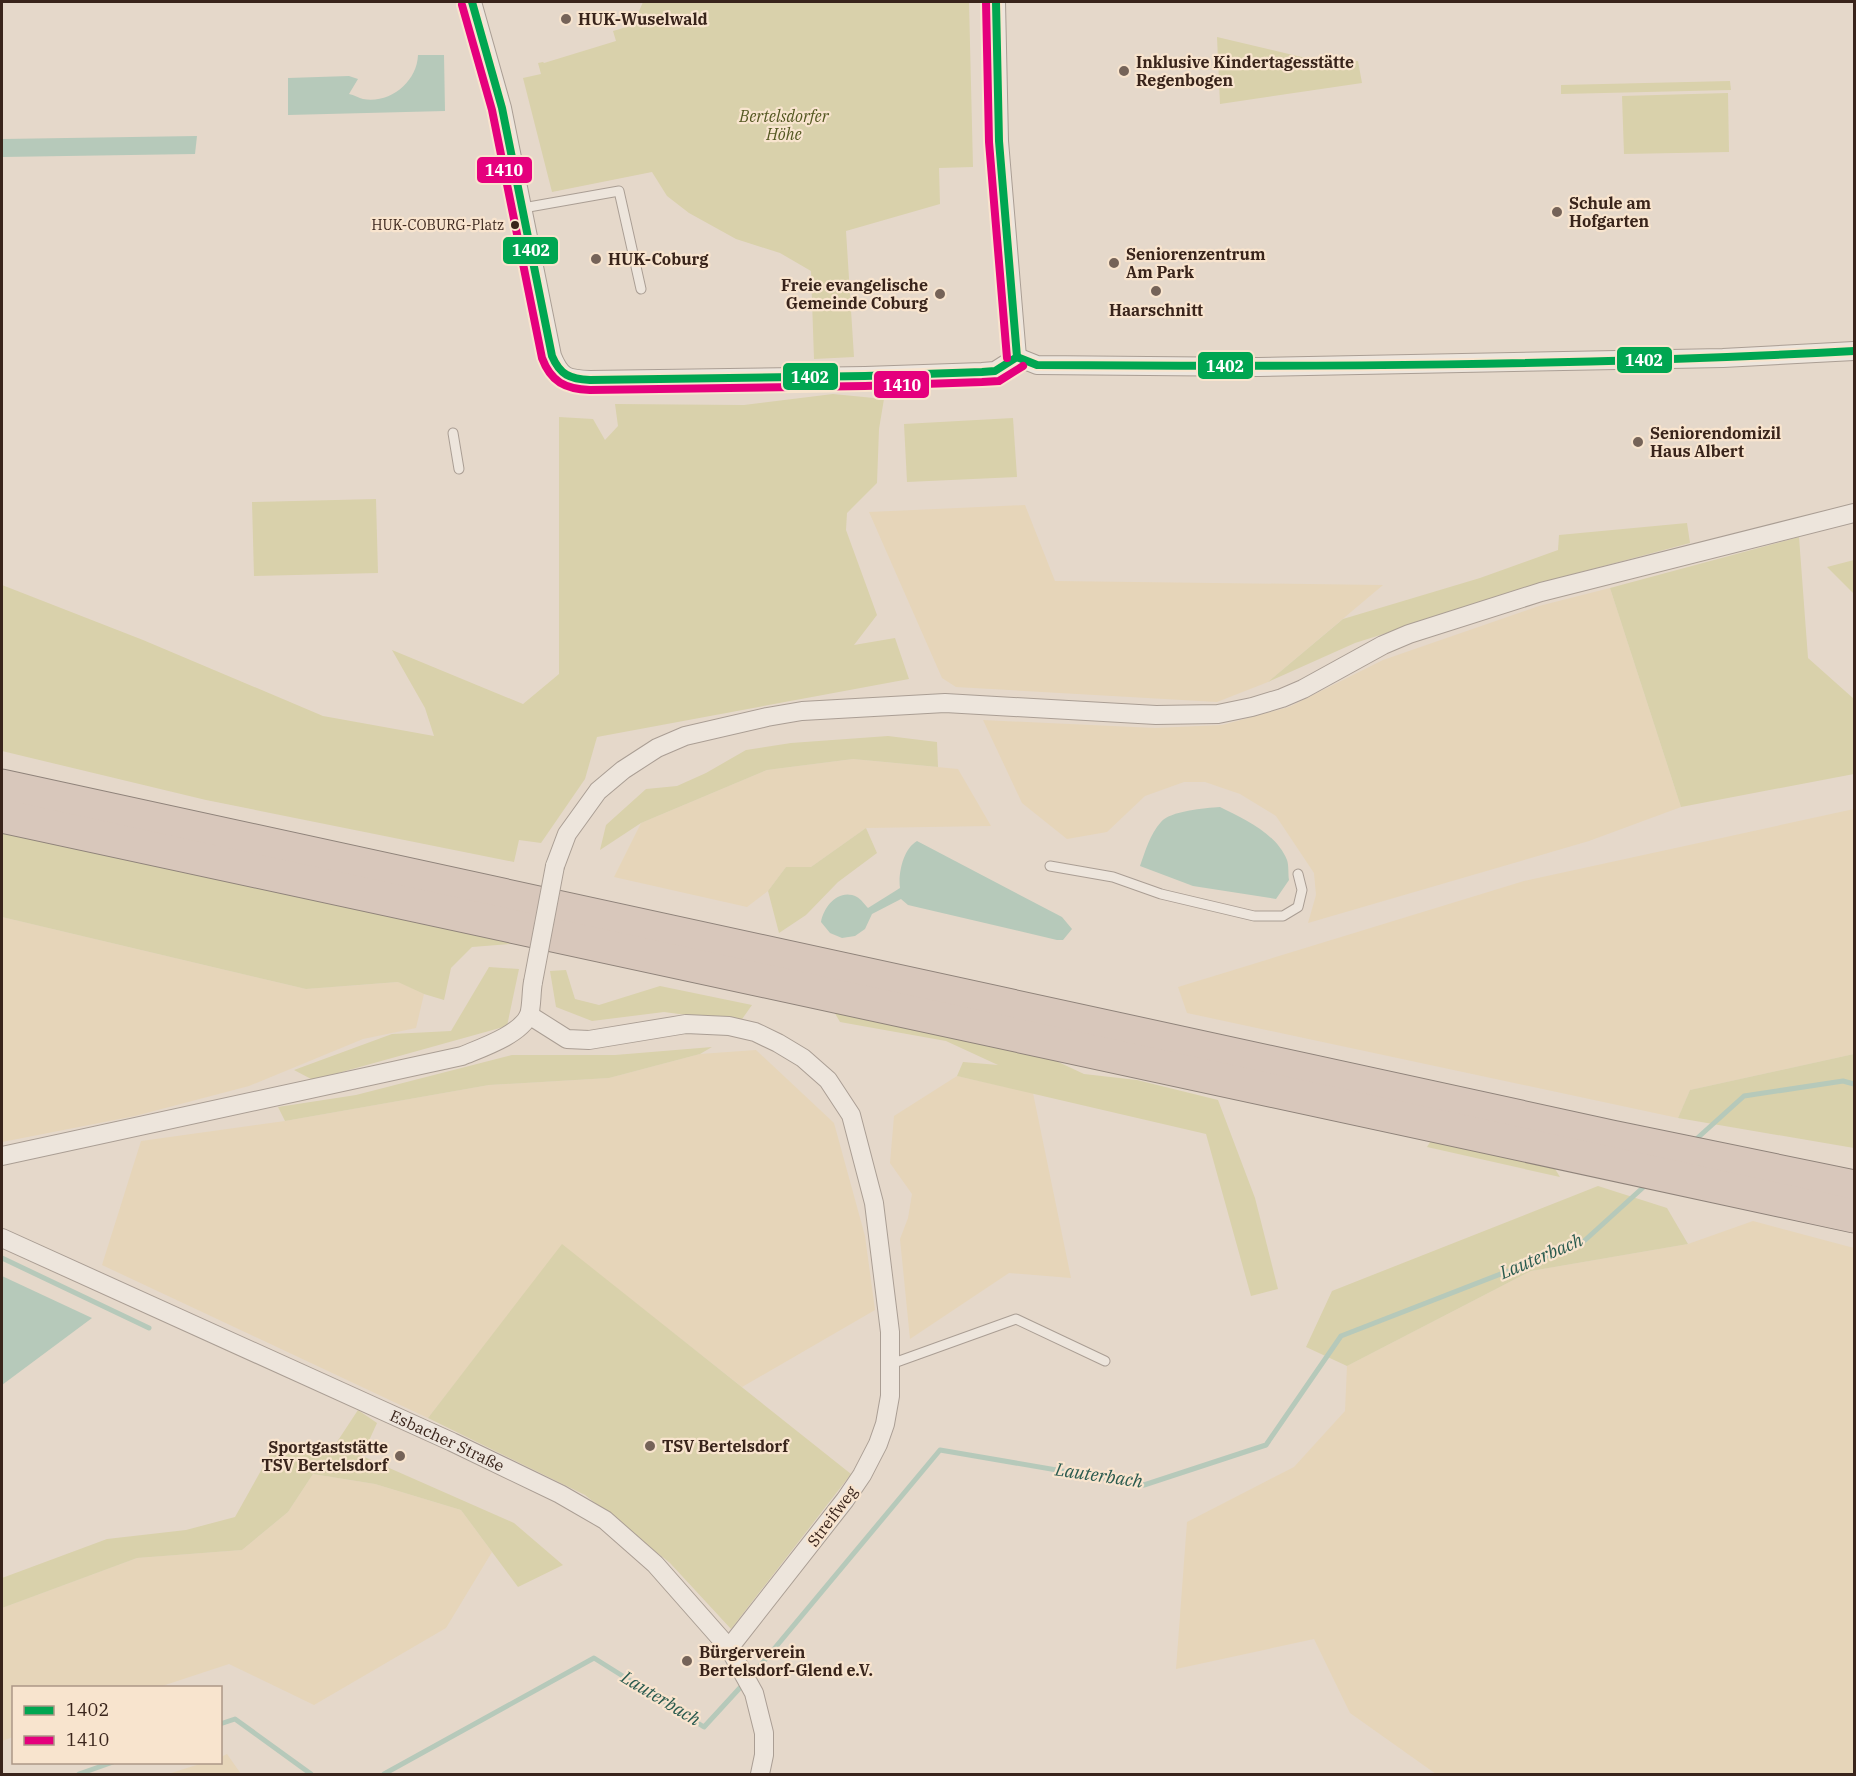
<svg xmlns="http://www.w3.org/2000/svg" width="1856" height="1776" font-family="'IBM Plex Serif',serif">
  <style>
    .farmland { fill: #e6d5b9 }
    .green { fill: #d9d1ab }
    .water { fill: #b6c9ba }
    .lines { fill: none; stroke-linecap: round; stroke-linejoin: round }
    .stream { stroke: #b6c9ba; stroke-width: 5 }
    .lane-casing { stroke: #aa9e94; stroke-width: 11 }
    .street-casing { stroke: #aa9e94; stroke-width: 20 }
    .highway-casing { stroke: #8f837a; stroke-width: 35 }
    .lane { stroke: #ede5dc; stroke-width: 9 }
    .street { stroke: #ede5dc; stroke-width: 18 }
    .highway { stroke: #d8c7bb; stroke-width: 33 }
    .street-bridge-casing { stroke: #aa9e94; stroke-width: 20; stroke-linecap: butt }
    .street-bridge { stroke: #ede5dc; stroke-width: 18 }
    .bus-1-casing { stroke: #f8e4ce; stroke-width: 12 }
    .bus-2-casing { stroke: #f8e4ce; stroke-width: 12 }
    .bus-1 { stroke: #00a651; stroke-width: 8 }
    .bus-2 { stroke: #e5007d; stroke-width: 8 }
    .poi-dot { fill: #756358; stroke: #f8e4ce; stroke-width: 2 }
    .bus-dot { fill: #39241b; stroke: #f8e4ce; stroke-width: 2 }
    .labels { text-anchor: middle; dominant-baseline: central; stroke-width: 4.5; stroke-linejoin: round; paint-order: stroke }
    .bus-label { font-size: 14px; fill: #39241b; stroke: #f8e4ce; text-anchor: end }
    .poi-label { font-size: 16px; font-weight: bold; fill: #39241b; stroke: #f8e4ce; text-anchor: start }
    .park-label { font-size: 16px; font-style: italic; fill: #535720; stroke: #f8e4ce }
    .street-label { font-size: 16px; fill: #39241b; stroke: #f8e4ce }
    .water-label { font-size: 18px; font-style: italic; fill: #295a4e; stroke: #f8e4ce }
    .line-badge { stroke: #f8e4ce; stroke-width: 2 }
    .badge-label { font-size: 16px; text-anchor: middle; font-weight: bold; fill: #fff }
  </style>
  <rect width="100%" height="100%" fill="#e5d8ca"/>
  <!-- farmland -->
  <g class="farmland">
    <polygon points="1025,505 1055,581 1383,585 1268,682 1217,702 956,687 942,678 869,512"/>
    <polygon points="1610,588 1681,807 1589,841 1308,923 1316,895 1314,873 1276,816 1240,794 1205,782 1184,782 1145,796 1107,832 1067,839 1022,803 983,720 1155,728 1222,725 1289,707 1383,660 1539,606"/>
    <polygon points="853,759 958,769 991,826 866,828 811,867 786,867 768,891 747,907 614,877 641,823 767,770"/>
    <polygon points="1854,809 1854,1054 1690,1090 1678,1118 1187,1013 1178,987 1524,881"/>
    <polygon points="2,917 306,989 399,982 424,994 416,1028 363,1039 249,1086 135,1116 2,1142"/>
    <polygon points="756,1050 834,1123 865,1236 875,1310 742,1387 562,1245 428,1418 102,1265 141,1141 285,1121 489,1085 609,1078 700,1054"/>
    <polygon points="957,1076 1033,1093 1071,1278 1009,1273 910,1339 900,1239 908,1218 912,1194 890,1163 894,1116"/>
    <polygon points="1753,1221 1854,1248 1854,1774 1436,1774 1350,1713 1314,1639 1176,1669 1187,1522 1294,1467 1345,1411 1347,1366 1531,1271 1688,1244"/>
    <polygon points="313,1474 375,1484 461,1510 492,1552 446,1628 314,1705 229,1664 159,1687 14,1688 13,1737 2,1741 2,1608 137,1558 242,1550 288,1512"/>
    <polygon points="227,1754 241,1774 168,1774 203,1763 220,1762 221,1757"/>
  </g>
  <!-- green -->
  <g class="green">
    <polygon points="643,2 969,2 973,167 939,168 940,204 846,231 854,357 814,359 811,271 780,253 736,239 689,213 667,196 652,172 552,192 523,78 541,74 538,63 543,62 544,63 616,41 613,31 633,25"/>
    <polygon points="1217,37 1314,60 1358,61 1362,83 1220,104"/>
    <polygon points="1730,81 1731,90 1561,94 1561,85"/>
    <polygon points="1728,93 1729,152 1624,154 1622,96"/>
    <polygon points="833,394 884,399 879,429 877,483 847,513 846,530 877,615 854,645 895,638 909,679 597,737 585,779 541,843 519,840 514,862 206,800 2,751 2,585 143,640 323,716 434,736 425,708 392,650 523,704 559,674 559,417 593,419 605,440 618,426 615,404 744,405"/>
    <polygon points="1013,418 1017,477 907,482 904,424"/>
    <polygon points="376,499 378,573 254,576 252,502"/>
    <polygon points="1687,523 1690,543 1566,576 1355,643 1268,682 1343,619 1480,578 1558,550 1559,535"/>
    <polygon points="1799,537 1808,658 1854,699 1854,774 1681,807 1610,588"/>
    <polygon points="1854,560 1854,594 1827,567"/>
    <polygon points="888,736 937,742 938,767 853,759 767,770 641,823 600,850 606,825 646,789 677,786 706,773 746,750 791,743"/>
    <polygon points="866,828 877,853 838,882 806,915 779,933 768,891 786,867 811,867"/>
    <polygon points="2,830 522,943 472,947 451,968 444,1000 424,994 398,982 306,989 2,917"/>
    <polygon points="489,967 519,969 507,1026 313,1080 294,1070 392,1034 451,1031"/>
    <polygon points="566,970 575,999 599,1005 660,986 752,1005 740,1022 664,1012 592,1021 556,1007 550,971"/>
    <polygon points="833,1010 1039,1053 1084,1074 1137,1080 1218,1100 1255,1198 1278,1289 1251,1296 1206,1134 957,1076 963,1062 998,1065 946,1041 840,1022"/>
    <polygon points="712,1047 700,1054 609,1078 489,1085 285,1121 278,1107 356,1095 512,1055 615,1055"/>
    <polygon points="1854,1054 1854,1148 1678,1118 1690,1090"/>
    <polygon points="1432,1139 1552,1164 1560,1177 1427,1147"/>
    <polygon points="1598,1186 1667,1208 1688,1244 1531,1271 1347,1366 1306,1347 1332,1291"/>
    <polygon points="562,1244 851,1474 731,1629 670,1563 585,1495 428,1418"/>
    <polygon points="358,1410 377,1423 362,1456 514,1523 563,1565 518,1587 461,1510 375,1484 313,1474 288,1512 242,1550 137,1558 2,1608 2,1578 107,1539 186,1530 235,1517 272,1451 333,1448"/>
  </g>
  <!-- water -->
  <g class="water">
    <path d="M418,55h26l1,56 -157,4v-37l61,-2 9,3 -9,15c5,1 10,4 14,5 27,5 54,-17 55,-44z"/>
    <polygon points="197,136 195,154 2,157 2,139"/>
    <path d="M1220,807c24,12 56,26 67,53 2,6 1,14 2,20l-13,19 -83,-13 -53,-20c5,-14 10,-32 21,-44 9,-11 44,-14 59,-15z"/>
    <path d="M917,841l145,76 10,12 -9,11h-6l-149,-35 -7,-6 -29,15 -7,15 -10,7 -13,2 -12,-5 -9,-11c3,-16 18,-34 36,-25 4,2 8,8 11,11l32,-20c-2,-14 3,-39 17,-47z"/>
    <polygon points="2,1276 92,1318 2,1385"/>
  </g>
  <g class="lines">
    <!-- stream -->
    <g class="stream">
      <polyline points="1693,1142 1744,1096 1843,1081 1854,1084"/>
      <polyline points="2,1258 149,1328"/>
      <polyline points="220,1724 235,1719 311,1774"/>
      <polyline points="79,1774 113,1762"/>
      <polyline points="384,1774 594,1658 704,1727 759,1667 940,1450 1144,1485 1266,1445 1341,1336 1583,1242 1648,1183"/>
    </g>
    <!-- lane casing -->
    <g class="lane-casing">
      <g id="lane">
        <polyline points="523,208 619,191 641,289"/>
        <polyline points="453,433 459,469"/>
        <polyline points="1050,866 1113,877 1161,894 1254,916 1283,916 1298,907 1302,890 1298,874"/>
        <polyline points="891,1364 1016,1319 1105,1361"/>
      </g>
    </g>
    <!-- street casing -->
    <g class="street-casing">
      <g id="street">
        <path d="M472,2l30,106 50,248c9,22 15,23 38,24l275,-4 117,-4 13,-1 22,-14"/>
        <polyline points="996,2 999,141 1017,357"/>
        <polyline points="1017,357 1037,365 1259,367 1723,358 1854,351"/>
        <polyline points="555,866 567,834 598,791 623,770 657,748 685,736 767,717 802,711 945,703 1156,715 1218,714 1252,707 1282,698 1303,689 1383,645 1409,634 1541,592 1854,513"/>
        <polyline points="529,1015 567,1039 589,1040 686,1024 729,1026 755,1032 778,1043 803,1058 828,1080 851,1115 874,1203 890,1332 890,1396 885,1424 878,1444 862,1475 845,1500 729,1648"/>
        <path d="M2,1156l460,-100c19,-8 58,-21 67,-41 3,-9 2,-23 4,-33"/>
        <path id="s1" d="M2,1238l450,204 108,52 45,26 50,44 74,84 25,45 10,40v22l-4,19"/>
      </g>
    </g>
    <!-- highway casing -->
    <g class="highway-casing">
      <g id="highway">
        <polyline points="2,786 1612,1137 1854,1187"/>
        <polyline points="2,816 1854,1216"/>
      </g>
    </g>
    <!-- lane -->
    <use href="#lane" class="lane"/>
    <!-- street -->
    <use href="#street" class="street"/>
    <!-- highway -->
    <use href="#highway" class="highway"/>
    <!-- street-bridge casing -->
    <g class="street-bridge-casing">
      <polyline id="street-bridge" points="533,982 555,866"/>
    </g>
    <!-- street-bridge -->
    <use href="#street-bridge" class="street-bridge"/>
    <!-- bus-1 casing -->
    <g class="bus-1-casing">
      <g id="bus-1">
        <path d="M472,2l30,106 50,248c8,19 18,23 38,24l275,-4 117,-4 13,-1 22,-14"/>
        <polyline points="996,2 999,141 1017,357"/>
        <path d="M1017,357l20,8c272,2 545,1 817,-14"/>
      </g>
    </g>
    <!-- bus-2 casing -->
    <g class="bus-2-casing">
      <g id="bus-2">
        <polyline points="986,2 989,142 1007,358"/>
        <path d="M462,5l30,105 50,248c9,24 23,31 48,32l275,-4 117,-4 17,-1 24,-15"/>
      </g>
    </g>
    <!-- bus-1 -->
    <use href="#bus-1" class="bus-1"/>
    <!-- bus-2 -->
    <use href="#bus-2" class="bus-2"/>
  </g>
  <!-- markers -->
  <g class="poi-dot">
    <circle cx="566" cy="19" r="6"/>
    <circle cx="1124" cy="71" r="6"/>
    <circle cx="1557" cy="212" r="6"/>
    <circle cx="596" cy="259" r="6"/>
    <circle cx="1114" cy="263" r="6"/>
    <circle cx="1156" cy="291" r="6"/>
    <circle cx="940" cy="294" r="6"/>
    <circle cx="1638" cy="442" r="6"/>
    <circle cx="650" cy="1446" r="6"/>
    <circle cx="400" cy="1456" r="6"/>
    <circle cx="687" cy="1661" r="6"/>
  </g>
  <circle class="bus-dot" cx="515" cy="225" r="5"/>
  <g class="labels">
    <!-- bus labels -->
    <g class="bus-label">
      <text x="504" y="225">HUK-COBURG-Platz</text>
    </g>
    <!-- poi labels -->
    <g class="poi-label">
      <text x="578" y="19">HUK-Wuselwald</text>
      <text x="1136" y="62">Inklusive Kindertagesstätte<tspan x="1136" dy="18">Regenbogen</tspan></text>
      <text x="1569" y="203">Schule am<tspan x="1569" dy="18">Hofgarten</tspan></text>
      <text x="1126" y="254">Seniorenzentrum<tspan x="1126" dy="18">Am Park</tspan></text>
      <text x="608" y="259">HUK-Coburg</text>
      <text x="928" y="285" text-anchor="end">Freie evangelische<tspan x="928" dy="18">Gemeinde Coburg</tspan></text>
      <text x="1156" y="310" text-anchor="middle">Haarschnitt</text>
      <text x="1650" y="433">Seniorendomizil<tspan x="1650" dy="18">Haus Albert</tspan></text>
      <text x="662" y="1446">TSV Bertelsdorf</text>
      <text x="388" y="1447" text-anchor="end">Sportgaststätte<tspan x="388" dy="18">TSV Bertelsdorf</tspan></text>
      <text x="699" y="1652">Bürgerverein<tspan x="699" dy="18">Bertelsdorf-Glend e.V.</tspan></text>
    </g>
    <!-- park labels -->
    <g class="park-label">
      <text x="784" y="116">Bertelsdorfer<tspan x="784" dy="18">Höhe</tspan></text>
    </g>
    <!-- street labels -->
    <g class="street-label">
      <text stroke="none"><textPath href="#s1" startOffset="489">Esbacher Straße</textPath></text>
      <text transform="translate(832 1516) rotate(-53)">Streifweg</text>
    </g>
    <!-- water labels -->
    <g class="water-label">
      <text transform="translate(1541 1256) rotate(-23)">Lauterbach</text>
      <text transform="translate(1099 1475) rotate(8)">Lauterbach</text>
      <text transform="translate(661 1698) rotate(31)">Lauterbach</text>
    </g>
  </g>
  <g class="line-badge">
    <rect x="476" y="156" width="57" height="28" rx="6" fill="#e5007d"/>
    <rect x="502" y="236" width="57" height="29" rx="6" fill="#00a651"/>
    <rect x="1616" y="346" width="57" height="28" rx="6" fill="#00a651"/>
    <rect x="1197" y="351" width="57" height="29" rx="6" fill="#00a651"/>
    <rect x="782" y="362" width="57" height="29" rx="6" fill="#00a651"/>
    <rect x="873" y="370" width="57" height="29" rx="6" fill="#e5007d"/>
  </g>
  <g class="badge-label">
    <text x="504" y="176">1410</text>
    <text x="531" y="256">1402</text>
    <text x="1644" y="366">1402</text>
    <text x="1225" y="372">1402</text>
    <text x="810" y="383">1402</text>
    <text x="902" y="391">1410</text>
  </g>
  <!-- border -->
  <rect width="1856" height="1776" fill="none" stroke="#39241b" stroke-width="6"/>
  <!-- legend -->
  <rect x="12" y="1686" width="210" height="78" fill="#f8e4ce" stroke="#ac9786" stroke-width="1.5"/>
  <rect x="24" y="1706" width="30" height="9" fill="#00a651" stroke="#ac9786" stroke-width="1.5"/>
  <text x="66" y="1716" font-size="18" fill="#39241b">1402</text>
  <rect x="24" y="1736" width="30" height="9" fill="#e5007d" stroke="#ac9786" stroke-width="1.5"/>
  <text x="66" y="1746" font-size="18" fill="#39241b">1410</text>
</svg>
